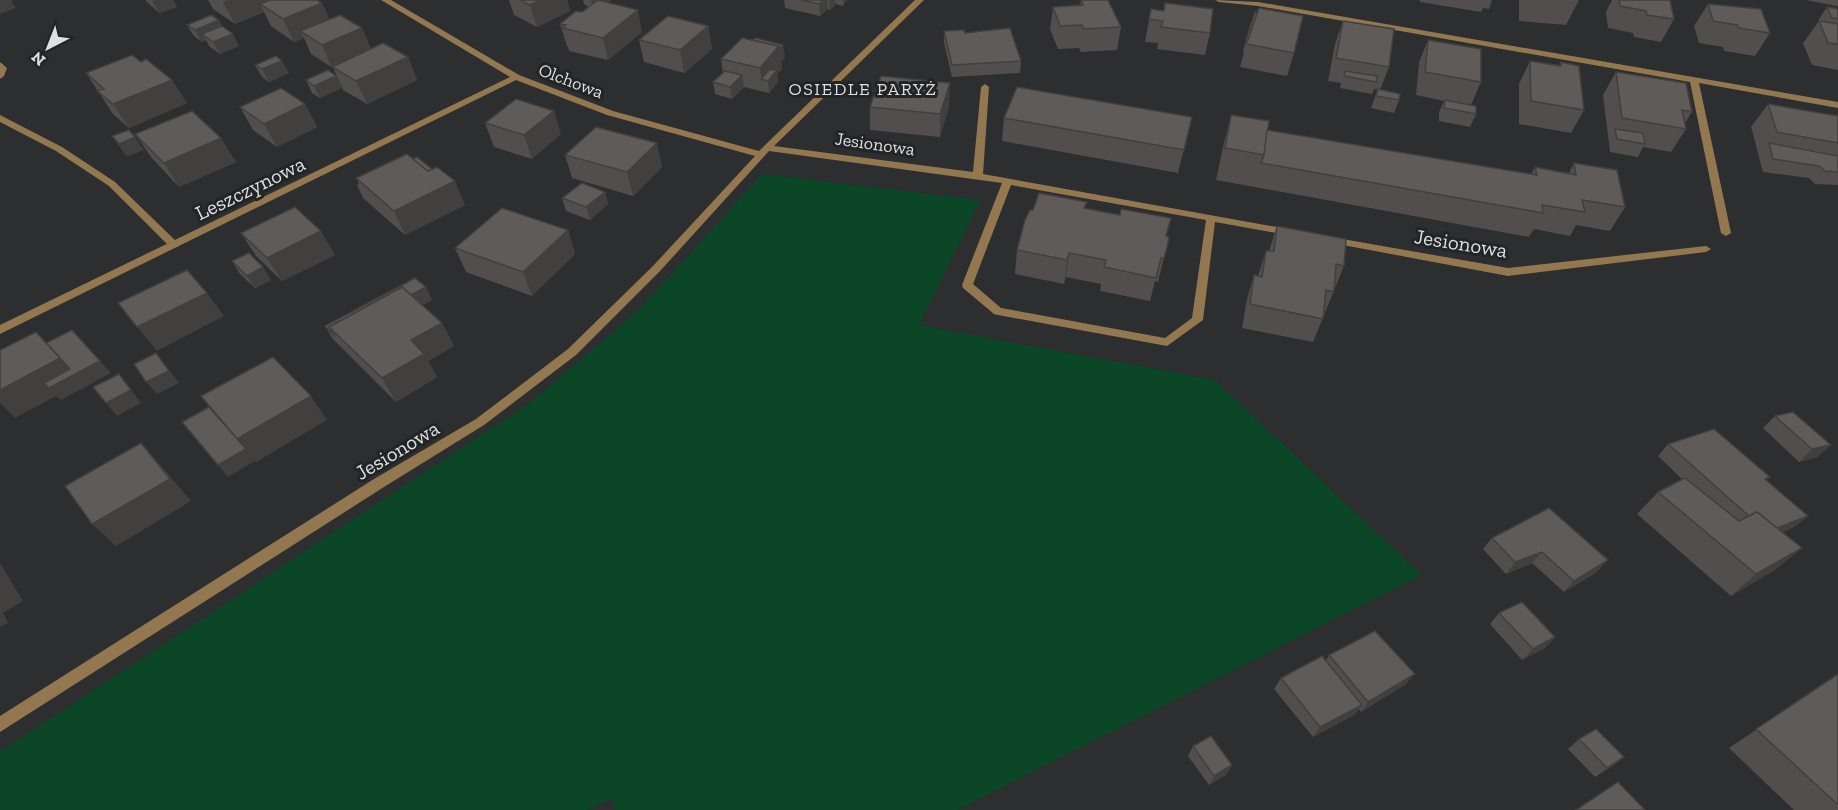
<svg xmlns="http://www.w3.org/2000/svg" width="1838" height="810" font-family="'Zilla Slab',serif">
  <style>
    .green { fill: #0b4727 }
    .lines { fill: none; stroke-linecap: round; stroke-linejoin: round }
    .lane { fill: #93784f; fill-rule: evenodd }
    .street { fill: #93784f; fill-rule: evenodd }
    .wall { fill: #514e4d }
    .shaded-wall { fill: #42403e }
    .building { fill: #5e5b59; stroke: #42403e; stroke-width: 1.5 }
    .labels { text-anchor: middle; dominant-baseline: central; stroke-width: 6; stroke-linejoin: round; paint-order: stroke }
    .far-street-label { font-size: 18px; fill: #dedfe1; stroke: #222426 }
    .far-neighbourhood-label { font-size: 18px; letter-spacing: 1.5px; fill: #dedfe1; stroke: #222426 }
    .street-label { font-size: 21px; fill: #dedfe1; stroke: #222426 }
  </style>
  <rect width="100%" height="100%" fill="#2c2e30"/>
  <!-- green -->
  <polygon class="green" points="762,174 980,200 919,325 1215,380 1421,575 957,810 615,810 611,799 586,810 0,810 0,752 530,403 642,307"/>
  <g class="lines">
    <!-- lane -->
    <g class="lane">
      <polygon points="0,62 7,68 4,76 0,79"/>
      <polygon points="0,115 62,147 115,182 178,243 179,245 178,247 170,247 109,186 56,151 0,122"/>
    </g>
    <!-- street -->
    <g class="street">
      <path d="M381,0h10l128,75 94,36 146,40 156,-151h9l-150,146 199,26 8,-85 4,-3 4,3 -6,87 310,56 5,3 -5,3 -78,-14 -12,98 -36,26 -169,-31 -4,-1 -31,-26 -1,-3 40,-102 -233,-32 -108,119 -85,85 -92,70 -100,62 -384,245v-16l374,-237 102,-60 92,-70 85,-83 102,-110 -148,-41 -91,-35 -516,254v-9l510,-248zM1011,185l195,35 -14,98 -27,20 -164,-30 -28,-24z"/>
      <polygon points="1215,0 1258,2 1838,102 1838,108 1699,83 1731,233 1726,236 1721,233 1690,82 1258,6 1219,2"/>
      <polygon points="1331,237 1508,268 1706,246 1711,249 1706,252 1508,276 1327,242 1326,240 1327,238"/>
    </g>
  </g>
  <!-- wall -->
  <g class="wall">
    <polygon points="145,0 173,0 177,7 159,13"/>
    <polygon points="208,0 317,0 322,3 329,19 362,28 371,49 408,57 417,80 367,104 343,90 333,68 311,54 304,38 294,42 271,26 264,12 235,24 213,9"/>
    <polygon points="509,0 567,0 570,11 537,27 514,15"/>
    <polygon points="583,0 612,0 608,2 642,32 608,60 569,51 568,47 567,46 560,24 582,12 589,7 584,4"/>
    <polygon points="784,0 847,0 843,6 836,4 830,10 827,9 820,16 785,8"/>
    <polygon points="1081,0 1121,27 1117,50 1081,52 1079,48 1058,49 1050,29 1053,7 1080,5"/>
    <polygon points="1420,0 1492,0 1489,9 1483,8 1481,12 1420,2"/>
    <polygon points="1519,0 1579,0 1566,25 1519,21"/>
    <polygon points="1612,0 1670,0 1674,19 1661,42 1634,37 1633,33 1608,28 1606,12"/>
    <polygon points="1806,0 1838,0 1838,6 1836,6"/>
    <polygon points="1708,4 1770,33 1755,56 1724,51 1723,47 1699,43 1694,26"/>
    <polygon points="1827,7 1838,9 1838,70 1812,65 1803,43 1819,21 1819,19"/>
    <polygon points="1151,9 1210,33 1205,55 1157,49 1158,43 1145,42"/>
    <polygon points="1343,21 1389,67 1380,90 1374,89 1372,94 1340,88 1341,83 1328,81 1335,44"/>
    <polygon points="187,25 222,27 239,46 220,54 209,46 206,40 202,42 194,36"/>
    <polygon points="708,26 712,49 684,73 644,62 639,40"/>
    <polygon points="944,31 965,33 1021,61 1020,73 952,77 944,43"/>
    <polygon points="753,40 785,57 781,61 782,69 777,74 778,82 769,93 744,87 732,99 715,94 713,82 723,73 721,59"/>
    <polygon points="1246,40 1294,53 1287,76 1240,67 1244,52 1243,52"/>
    <polygon points="1428,40 1481,82 1471,105 1476,114 1470,127 1439,121 1439,112 1444,101 1416,95 1419,62"/>
    <polygon points="1530,61 1559,66 1561,62 1584,110 1571,133 1519,124 1519,84"/>
    <polygon points="255,65 289,73 269,82 262,77"/>
    <polygon points="1616,72 1692,112 1685,123 1686,129 1671,152 1643,147 1638,157 1610,152 1603,95"/>
    <polygon points="86,73 187,103 129,128 113,114"/>
    <polygon points="306,80 342,88 320,98 312,93"/>
    <polygon points="1378,89 1399,100 1394,113 1371,108"/>
    <polygon points="305,104 317,127 277,147 253,130 240,107"/>
    <polygon points="1768,104 1838,116 1838,185 1815,184 1809,178 1763,172 1751,127"/>
    <polygon points="949,106 940,137 870,130 870,107"/>
    <polygon points="1231,115 1267,130 1531,174 1535,167 1569,173 1574,163 1625,207 1610,231 1576,225 1570,236 1534,229 1529,237 1216,180 1223,147"/>
    <polygon points="1192,117 1178,173 1002,141 1004,118"/>
    <polygon points="485,123 561,134 532,159 494,147"/>
    <polygon points="135,134 236,162 179,187 151,157"/>
    <polygon points="112,136 144,150 127,156"/>
    <polygon points="565,155 662,167 633,196 572,178"/>
    <polygon points="356,178 465,205 405,235 363,198 357,185 359,184"/>
    <polygon points="605,192 608,204 590,220 566,211 562,198"/>
    <polygon points="1086,208 1169,237 1158,282 1155,281 1150,301 1100,291 1101,284 1066,277 1064,284 1015,274 1017,250 1033,210"/>
    <polygon points="1277,226 1344,266 1313,342 1242,328 1247,299 1254,275 1258,276 1266,251 1269,251"/>
    <polygon points="568,230 575,254 532,296 466,272 455,248"/>
    <polygon points="241,233 335,255 282,281 256,256"/>
    <polygon points="232,261 271,280 255,288 240,274"/>
    <polygon points="432,300 422,305 442,323 454,346 428,361 437,377 396,402 332,338 325,326"/>
    <polygon points="1793,412 1818,457 1799,462 1763,428 1775,416"/>
    <polygon points="1668,444 1766,480 1808,516 1794,527 1783,532 1776,569 1731,596 1637,514 1658,492 1682,479 1658,456"/>
    <polygon points="1549,508 1597,572 1564,592 1532,563 1506,574 1483,549 1492,538"/>
    <polygon points="1499,613 1555,637 1545,648 1522,660 1490,624"/>
    <polygon points="1329,655 1406,684 1361,712 1359,709 1354,715 1313,737 1274,689 1281,678 1326,661"/>
    <polygon points="1838,674 1838,810 1794,810 1729,748"/>
    <polygon points="1579,739 1624,757 1611,767 1595,777 1568,749"/>
    <polygon points="1193,746 1232,765 1226,775 1209,785 1188,756"/>
  </g>
  <!-- shaded-wall -->
  <g class="shaded-wall">
    <polygon points="0,0 15,0 11,1 16,8 0,14"/>
    <polygon points="155,0 173,0 177,7 159,13 152,1"/>
    <polygon points="227,0 295,0 260,4 264,12 235,24 223,2"/>
    <polygon points="540,0 567,0 570,11 537,27 530,5"/>
    <polygon points="591,0 612,0 593,9"/>
    <polygon points="823,0 827,0 828,9 820,16 819,4"/>
    <polygon points="829,0 835,0 836,4 830,10"/>
    <polygon points="843,0 847,0 843,6"/>
    <polygon points="322,3 332,26 300,31 304,38 294,42 283,19"/>
    <polygon points="638,10 642,32 608,60 603,38"/>
    <polygon points="219,20 225,32 202,34 206,40 202,42 195,30"/>
    <polygon points="708,26 712,49 684,73 680,50"/>
    <polygon points="362,28 372,51 332,68 322,45"/>
    <polygon points="233,34 239,46 220,54 213,42"/>
    <polygon points="783,45 785,57 781,61 782,69 777,74 778,82 769,93 768,81 761,79 763,91 760,68 779,46"/>
    <polygon points="408,57 417,80 367,104 356,81"/>
    <polygon points="282,61 289,73 269,82 262,69"/>
    <polygon points="742,75 744,87 732,99 730,87"/>
    <polygon points="336,76 342,88 320,98 314,86"/>
    <polygon points="172,80 187,103 129,128 113,104"/>
    <polygon points="950,83 949,106 940,137 940,114"/>
    <polygon points="305,104 317,127 277,147 264,124"/>
    <polygon points="554,111 561,134 532,159 524,135"/>
    <polygon points="135,137 144,150 127,156 119,144"/>
    <polygon points="221,138 236,162 179,187 164,163"/>
    <polygon points="657,143 662,167 633,196 627,172"/>
    <polygon points="455,181 465,205 405,235 394,211"/>
    <polygon points="605,192 608,204 590,220 586,207"/>
    <polygon points="568,230 575,254 532,296 523,272"/>
    <polygon points="321,231 335,255 282,281 267,258"/>
    <polygon points="1069,253 1066,277 1064,284 1067,260"/>
    <polygon points="263,267 271,280 255,288 247,276"/>
    <polygon points="426,287 432,300 349,346 338,335"/>
    <polygon points="207,293 224,316 157,351 137,327"/>
    <polygon points="442,323 454,346 428,361 437,377 396,402 382,378 411,340"/>
    <polygon points="156,353 179,383 157,394 146,382"/>
    <polygon points="60,358 100,361 111,373 61,400 56,396 15,418 0,403 0,390"/>
    <polygon points="119,374 141,403 117,416 106,403"/>
    <polygon points="311,396 327,420 256,462 237,439"/>
    <polygon points="1831,445 1818,457 1799,462 1812,449"/>
    <polygon points="146,448 191,501 116,546 92,524 129,485 150,454"/>
    <polygon points="246,449 255,461 228,477 218,465"/>
    <polygon points="1808,516 1794,527 1753,544 1766,532"/>
    <polygon points="1802,548 1776,569 1731,596 1756,574"/>
    <polygon points="1542,552 1532,563 1506,574 1515,562"/>
    <polygon points="1608,560 1597,572 1564,592 1574,581"/>
    <polygon points="0,563 23,601 3,613 8,623 0,627"/>
    <polygon points="1555,637 1545,648 1522,660 1533,649"/>
    <polygon points="1415,674 1406,684 1361,712 1368,702"/>
    <polygon points="1362,705 1354,715 1313,737 1320,727"/>
    <polygon points="1624,757 1611,767 1595,777 1607,768"/>
    <polygon points="1232,765 1226,775 1209,785 1214,776"/>
  </g>
  <!-- building -->
  <g class="building">
    <polygon points="270,0 317,0 322,3 283,19 260,4"/>
    <polygon points="520,0 540,0 530,5"/>
    <polygon points="598,0 638,10 603,38 563,28 566,25 560,24 576,11 582,12"/>
    <polygon points="801,0 823,0 819,4"/>
    <polygon points="1081,0 1108,0 1121,27 1084,29 1082,25 1060,26 1053,7 1083,5"/>
    <polygon points="1619,0 1670,0 1674,19 1647,15 1646,11 1620,6"/>
    <polygon points="1165,3 1213,9 1210,33 1161,27 1163,21 1149,19 1151,9 1164,11"/>
    <polygon points="1708,4 1761,9 1770,33 1739,28 1737,25 1713,21"/>
    <polygon points="1827,7 1838,9 1838,19 1832,18"/>
    <polygon points="1259,8 1303,16 1294,53 1246,44"/>
    <polygon points="1255,12 1257,13 1248,40 1246,40"/>
    <polygon points="211,15 219,20 195,30 187,25"/>
    <polygon points="340,15 362,28 322,45 300,31"/>
    <polygon points="668,16 708,26 680,50 639,40"/>
    <polygon points="1343,21 1394,29 1389,67 1336,58"/>
    <polygon points="1819,21 1838,24 1838,44 1828,43"/>
    <polygon points="222,26 233,34 213,42 202,34"/>
    <polygon points="1010,28 1021,61 952,65 944,31 964,30 965,33"/>
    <polygon points="742,38 779,46 760,68 721,59"/>
    <polygon points="756,38 783,45 780,49 779,46 753,40"/>
    <polygon points="1428,40 1481,49 1481,82 1425,72"/>
    <polygon points="383,43 408,57 356,81 332,67"/>
    <polygon points="132,55 141,62 146,59 172,80 113,104 97,91 104,89 86,73"/>
    <polygon points="276,56 282,61 262,69 255,65"/>
    <polygon points="1530,61 1561,66 1561,62 1579,66 1584,110 1531,101"/>
    <polygon points="328,70 336,76 314,86 306,80"/>
    <polygon points="769,70 777,70 768,81 761,79"/>
    <polygon points="725,71 742,75 730,87 713,82"/>
    <polygon points="1345,71 1377,76 1377,82 1344,76"/>
    <polygon points="1616,72 1686,83 1692,112 1682,110 1686,129 1622,118"/>
    <polygon points="881,76 950,83 940,114 870,107"/>
    <polygon points="1017,87 1192,117 1184,150 1004,118"/>
    <polygon points="281,88 305,104 264,124 240,107"/>
    <polygon points="1378,89 1400,94 1399,100 1376,96"/>
    <polygon points="516,99 554,111 524,135 485,123"/>
    <polygon points="1445,100 1476,106 1476,114 1444,108"/>
    <polygon points="1768,104 1838,116 1838,143 1777,132"/>
    <polygon points="192,111 221,138 164,163 135,134"/>
    <polygon points="1231,115 1269,121 1264,155 1225,148"/>
    <polygon points="596,127 657,143 627,172 565,155"/>
    <polygon points="1615,129 1643,133 1645,144 1617,139"/>
    <polygon points="129,130 135,137 119,144 112,136"/>
    <polygon points="1267,130 1537,175 1535,167 1576,175 1574,163 1617,170 1625,207 1582,200 1585,212 1542,205 1543,213 1261,163 1264,155"/>
    <polygon points="1769,143 1838,156 1838,172 1825,171 1819,166 1773,159"/>
    <polygon points="407,154 428,171 437,167 455,181 394,211 356,178"/>
    <polygon points="417,157 432,169 428,171 413,159"/>
    <polygon points="582,183 605,192 586,207 562,198"/>
    <polygon points="1039,193 1087,202 1084,208 1120,215 1121,209 1171,218 1166,236 1169,237 1167,248 1164,258 1161,258 1156,278 1104,267 1106,260 1069,253 1067,260 1017,250 1025,220 1030,210 1033,210"/>
    <polygon points="295,207 321,231 267,258 241,233"/>
    <polygon points="502,208 568,230 523,272 455,248"/>
    <polygon points="1277,226 1346,239 1344,266 1336,264 1334,292 1326,290 1323,319 1250,304 1254,275 1262,277 1266,251 1274,251"/>
    <polygon points="249,253 263,267 247,276 232,261"/>
    <polygon points="187,270 207,293 137,327 118,303"/>
    <polygon points="415,278 426,287 411,295 402,287 329,327 335,337 325,326"/>
    <polygon points="402,287 442,323 411,340 424,354 382,378 329,327"/>
    <polygon points="72,330 100,361 49,388 44,383 70,369 46,343"/>
    <polygon points="36,332 60,358 0,390 0,350"/>
    <polygon points="156,353 169,371 146,382 134,364"/>
    <polygon points="273,357 311,396 237,439 201,396"/>
    <polygon points="119,374 131,390 106,403 93,387"/>
    <polygon points="209,407 246,449 218,465 182,422"/>
    <polygon points="1793,412 1831,445 1812,449 1775,416"/>
    <polygon points="1714,429 1770,477 1765,479 1808,516 1777,528 1757,512 1749,516 1668,444"/>
    <polygon points="141,443 170,479 92,524 65,486"/>
    <polygon points="1685,478 1739,521 1757,512 1802,548 1756,574 1658,492"/>
    <polygon points="1549,508 1608,560 1574,581 1542,552 1515,562 1492,538"/>
    <polygon points="1522,602 1555,637 1533,649 1499,613"/>
    <polygon points="1375,631 1415,674 1368,702 1329,655"/>
    <polygon points="1322,656 1362,705 1320,727 1281,678"/>
    <polygon points="1838,674 1838,803 1837,804 1756,729"/>
    <polygon points="1596,729 1624,757 1607,768 1579,739"/>
    <polygon points="1211,736 1232,765 1214,776 1193,746"/>
    <polygon points="1618,782 1645,810 1576,810"/>
  </g>
  <g class="labels">
    <!-- far-street labels -->
    <g class="far-street-label">
      <text transform="translate(571 81) rotate(21)">Olchowa</text>
      <text transform="translate(875 144) rotate(8)">Jesionowa</text>
    </g>
    <!-- far-neighbourhood labels -->
    <g class="far-neighbourhood-label">
      <text x="863" y="89">OSIEDLE PARYŻ</text>
    </g>
    <!-- street labels -->
    <g class="street-label">
      <text transform="translate(250 188) rotate(-26)">Leszczynowa</text>
      <text transform="translate(1461 243) rotate(9)">Jesionowa</text>
      <text transform="translate(397 450) rotate(-31)">Jesionowa</text>
    </g>
  </g>
  <!-- north arrow -->
  <g transform="translate(48 48) rotate(222)" stroke="#222426" stroke-width="4.5" paint-order="stroke">
  <path d="M0-4.5L10 22L0 15L-10 22Z" fill="#dedfe1"/>
  <text y="-9" font-size="16" font-weight="bold" text-anchor="middle" fill="#dedfe1">N</text>
  </g>
</svg>
